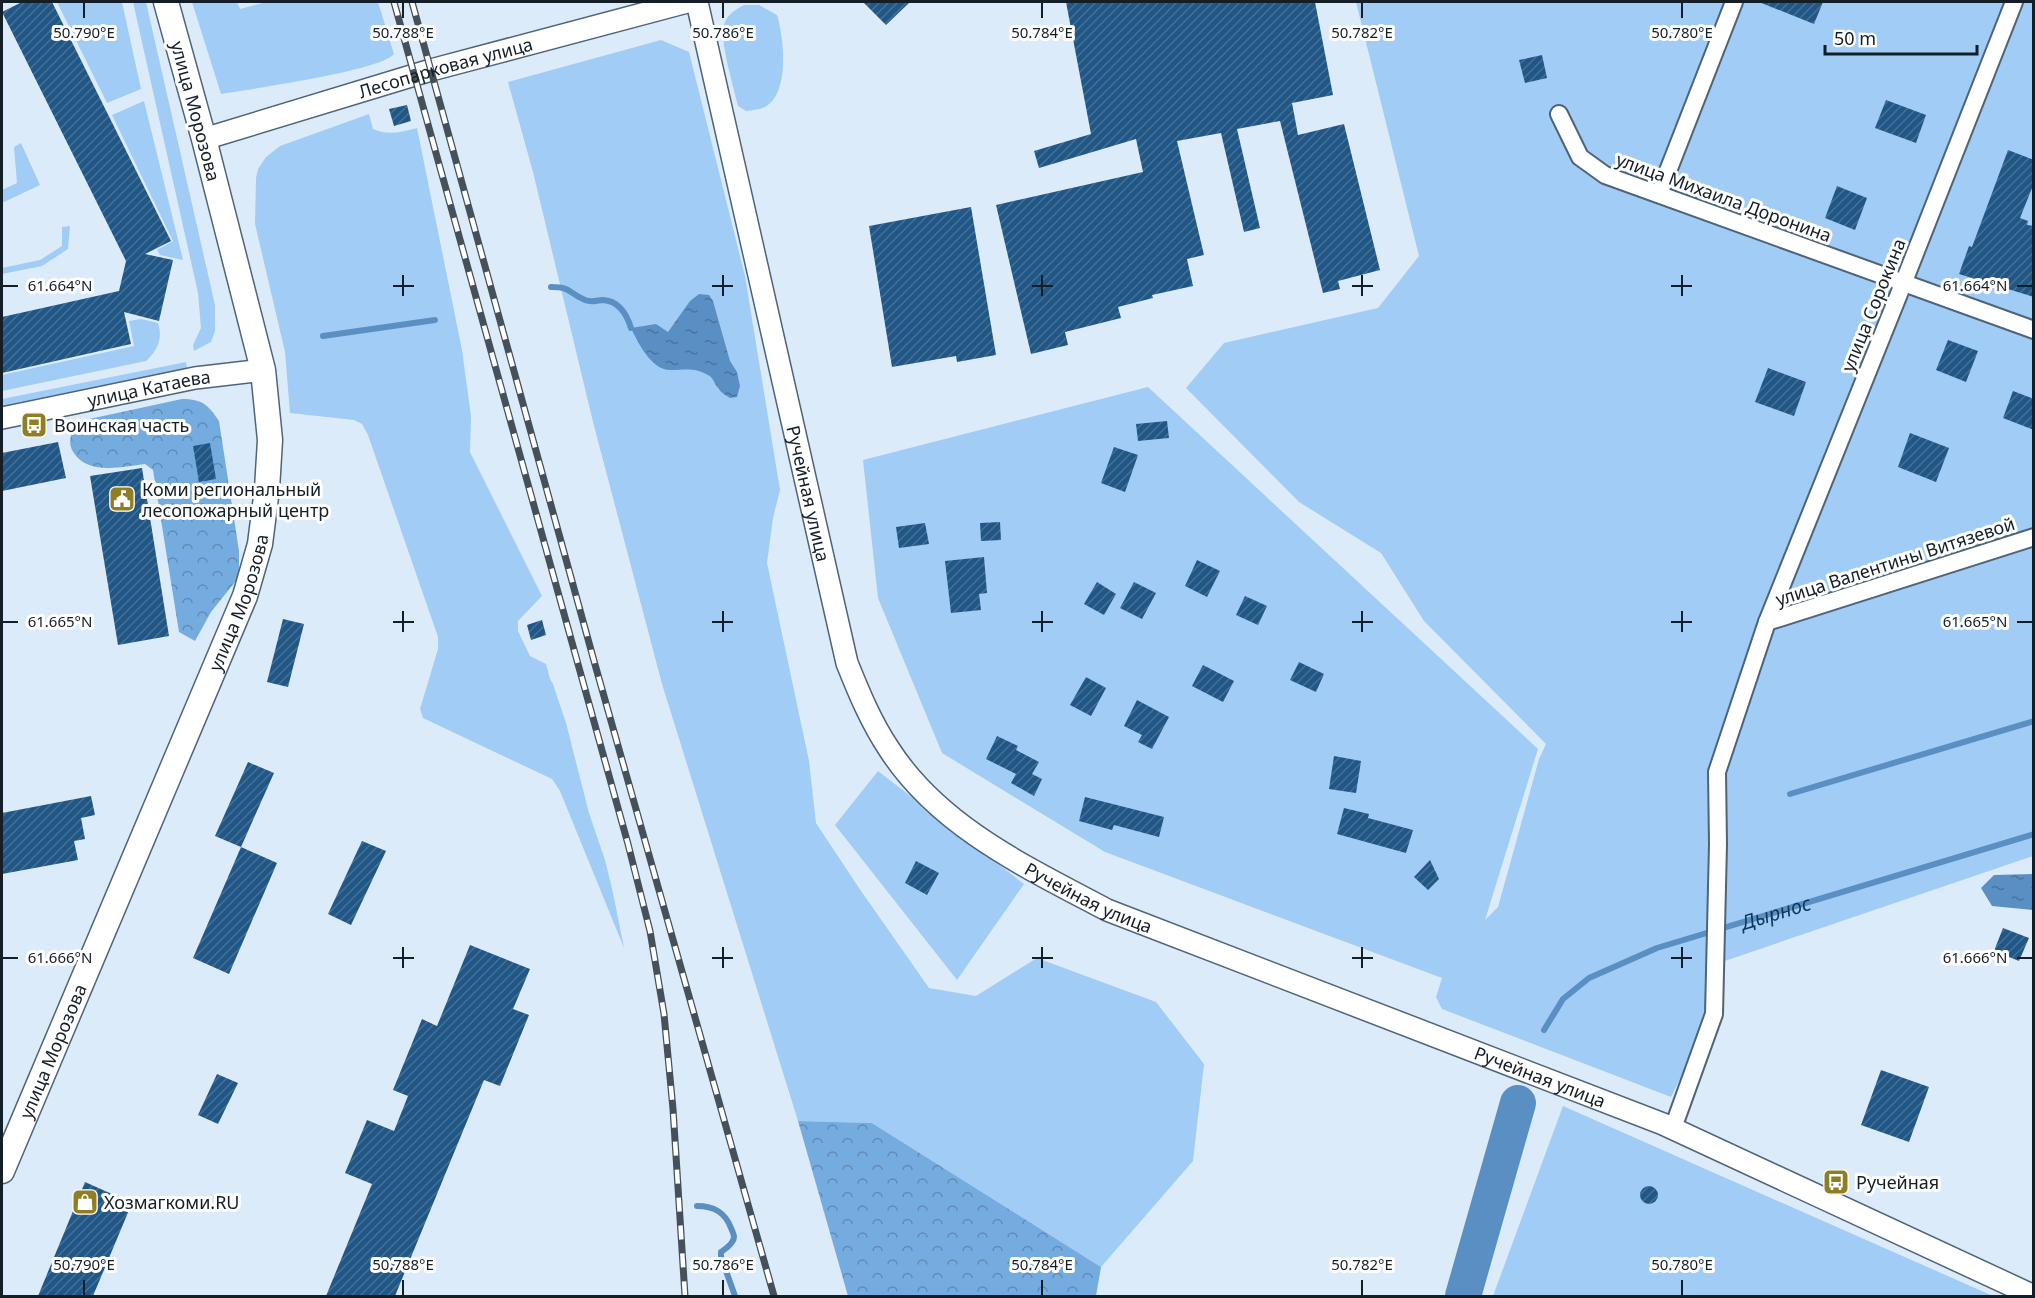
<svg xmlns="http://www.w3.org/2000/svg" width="2035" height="1298" font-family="'Noto Sans',sans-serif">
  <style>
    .green { fill: #a1ccf6 }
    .forest { fill: url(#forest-crowns) }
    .water { fill: url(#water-ripples) }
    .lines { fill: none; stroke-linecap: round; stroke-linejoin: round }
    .stream { stroke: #598fc2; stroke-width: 6 }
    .river { stroke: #598fc2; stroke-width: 36 }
    .building { fill: url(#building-hatch) }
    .minor-casing { stroke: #4e6479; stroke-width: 20 }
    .tertiary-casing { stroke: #4e6479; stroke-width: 24 }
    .secondary-casing { stroke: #4e6479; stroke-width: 27 }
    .minor { stroke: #fff; stroke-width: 16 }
    .tertiary { stroke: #fff; stroke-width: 21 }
    .secondary { stroke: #fff; stroke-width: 24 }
    .rail-casing { stroke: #45505a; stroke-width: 7 }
    .rail { stroke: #fff; stroke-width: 4.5; stroke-dasharray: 14; stroke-linecap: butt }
    .ticks { fill: none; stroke: #141e26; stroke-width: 2 }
    .labels { text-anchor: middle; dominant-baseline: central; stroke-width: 6; stroke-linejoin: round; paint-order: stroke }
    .street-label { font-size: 18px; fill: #141e26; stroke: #fff }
    .poi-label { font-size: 18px; fill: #141e26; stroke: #fff; text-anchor: start }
    .water-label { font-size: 20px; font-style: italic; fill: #0e385a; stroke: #fff }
    .ticks-label { font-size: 15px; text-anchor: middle; fill: #141e26; stroke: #fff; stroke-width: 6; stroke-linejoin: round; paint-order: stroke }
  </style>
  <defs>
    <pattern id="forest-crowns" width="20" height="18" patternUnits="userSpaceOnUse" patternTransform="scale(1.5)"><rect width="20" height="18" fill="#75ace0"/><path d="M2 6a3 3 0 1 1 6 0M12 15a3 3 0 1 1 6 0" fill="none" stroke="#5f8bb5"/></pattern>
    <pattern id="water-ripples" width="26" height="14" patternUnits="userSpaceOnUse" patternTransform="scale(1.5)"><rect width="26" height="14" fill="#598fc2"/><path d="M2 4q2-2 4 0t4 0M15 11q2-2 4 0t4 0" fill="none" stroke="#48749d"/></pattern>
    <pattern id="building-hatch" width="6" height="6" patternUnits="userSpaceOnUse" patternTransform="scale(1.5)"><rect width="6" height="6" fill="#205786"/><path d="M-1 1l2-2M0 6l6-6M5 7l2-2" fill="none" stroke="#467094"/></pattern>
  </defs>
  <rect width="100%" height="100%" fill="#dcebfa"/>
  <!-- green -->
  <g class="green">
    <polygon points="57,2 122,2 141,89 107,103"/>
    <polygon points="133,2 146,2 215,305 215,331 211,342 194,351 193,345 201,328 198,293"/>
    <path d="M192,2h45l3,7 27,-7h111l16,52c-14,17 -144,35 -173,40z"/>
    <polygon points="1356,2 2033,2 2033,856 1707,967 1705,1011 1690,1059 1671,1097 1442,1009 1436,997 1442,978 1105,852 942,753 878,598 863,460 1148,387 1538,749 1485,920 1498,907 1539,759 1546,744 1424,621 1381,553 1299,502 1186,388 1224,343 1378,308 1419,256"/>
    <path d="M744,5h15l18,10c7,22 13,79 -12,92 -6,3 -13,3 -19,4l-8,-5c-4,-18 -19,-66 -14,-81 3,-11 11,-15 20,-20z"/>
    <polygon points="661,40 689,52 745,276 780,490 773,518 767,563 809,761 816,823 859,888 929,988 976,996 1037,958 1156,1002 1204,1064 1193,1161 1101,1267 872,1123 798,1121 662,684 593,422 533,172 508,82"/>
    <polygon points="144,101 183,260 160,255 157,250 173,241 112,115"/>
    <path d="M369,114l4,15c16,7 28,3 44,-1l45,222 9,66 -1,36 72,144 -24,25v10l12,25 16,8 4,15 3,5 13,39 23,90 16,47 8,33 11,55 -64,-157 -8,-12 -129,-61 -3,-9 18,-60v-12l-70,-202 -6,-11 -8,-4 -64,-7 -5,-61 -30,-128 1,-46 2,-9 8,-12 14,-11z"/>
    <polygon points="21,143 40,185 2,203 2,190 17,183 14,147"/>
    <polygon points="70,226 68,249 42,266 2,274 2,268 40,260 62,246 62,227"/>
    <path d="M141,319l17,4c5,14 0,28 -12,38l-144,30v-16l132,-29 -5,-25z"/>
    <polygon points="186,362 188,374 2,412 2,399"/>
    <polygon points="878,771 1024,884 957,980 835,825"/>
    <polygon points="1563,1106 1993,1296 1493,1296"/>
  </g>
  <!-- forest -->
  <g class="forest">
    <path d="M182,399c21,0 26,6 37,22l20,130v26l-28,35 -16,29 -16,-9 -26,-162 -8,-6c-24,3 -59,12 -73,-14 -5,-11 1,-22 8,-29z"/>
    <polygon points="798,1121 872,1123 1101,1267 1096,1296 848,1296"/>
  </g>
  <!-- water -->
  <g class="water">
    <path d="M699,294l10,1 4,6 17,60 7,11 3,14 -3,11 -7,1c-4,-3 -9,-5 -11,-9 -5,-5 -5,-11 -11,-14 -14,-8 -23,-5 -37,-5 -19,1 -33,-27 -40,-42l25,-4 12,8 22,-31z"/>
    <polygon points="2033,874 2033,910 1992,906 1981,888 1994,875"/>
  </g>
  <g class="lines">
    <!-- stream -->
    <g class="stream">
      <path d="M551,287c21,0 17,6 34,13 8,3 11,0 18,0 17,1 24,15 28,28"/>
      <polyline points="323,336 435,320"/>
      <polyline points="1790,794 2034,721"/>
      <path id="s1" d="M1544,1030l19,-31 26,-21 68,-30 377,-114"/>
      <path d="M697,1206c17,0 28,6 34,22 2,5 5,9 1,14 -2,4 -7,7 -11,10v5l14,39"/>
    </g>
    <!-- river -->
    <polyline class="river" points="1463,1296 1518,1103"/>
  </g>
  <!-- building -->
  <g class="building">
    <polygon points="22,2 52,2 171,241 145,254 173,260 159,321 124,312 131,344 2,373 2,317 119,291 126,261 2,12"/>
    <polygon points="863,2 910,2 886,25"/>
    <polygon points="1066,2 1315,2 1333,95 1292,103 1298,135 1344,124 1380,270 1338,281 1340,289 1323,293 1280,121 1237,129 1260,228 1244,232 1221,133 1177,141 1204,255 1187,259 1193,286 1152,295 1153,298 1118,307 1121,318 1065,332 1068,345 1031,354 996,205 1143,172 1136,139 1039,168 1034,151 1091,134"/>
    <polygon points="1759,2 1823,2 1814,24"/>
    <polygon points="1542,55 1547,78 1525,83 1519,60"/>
    <polygon points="1886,100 1926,115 1916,143 1875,128"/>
    <polygon points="407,105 411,121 394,126 389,109"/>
    <polygon points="2008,150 2034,160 2034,183 2020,218 2028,221 2027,225 2034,226 2034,297 1959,274 1969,246 1972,247"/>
    <polygon points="1837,186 1867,198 1855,230 1825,218"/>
    <polygon points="971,207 996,355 957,362 956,356 892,367 869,226"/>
    <polygon points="1948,340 1978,351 1966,382 1936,370"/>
    <polygon points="1768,368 1806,382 1794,416 1755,402"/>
    <polygon points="2013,391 2034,399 2034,430 2003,418"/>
    <polygon points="1167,421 1169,438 1138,441 1136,424"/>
    <polygon points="1910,433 1949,448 1936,482 1898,467"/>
    <polygon points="58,442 66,478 2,491 2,453"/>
    <polygon points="210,443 216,479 199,482 193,446"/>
    <polygon points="1114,447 1138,455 1125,492 1101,483"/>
    <polygon points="142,468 169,636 118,645 90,476"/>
    <polygon points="1000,522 1001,540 981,541 980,523"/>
    <polygon points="925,523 929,544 899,548 896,527"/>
    <polygon points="984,557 987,593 979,594 981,610 951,613 945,561"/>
    <polygon points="1197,560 1220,571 1207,597 1185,586"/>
    <polygon points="1097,582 1116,594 1104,615 1084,604"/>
    <polygon points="1134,582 1156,593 1142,619 1120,608"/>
    <polygon points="1245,596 1267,606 1258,625 1236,615"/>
    <polygon points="283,619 304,624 288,687 267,682"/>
    <polygon points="542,620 546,635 531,640 527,625"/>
    <polygon points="1299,662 1324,674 1316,692 1290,680"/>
    <polygon points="1203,665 1234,681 1223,702 1192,686"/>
    <polygon points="1086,677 1106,688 1091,716 1070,705"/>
    <polygon points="1137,700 1169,717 1152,749 1138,742 1142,735 1124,726"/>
    <polygon points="997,736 1018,746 1016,750 1039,762 1032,774 1042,779 1034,796 1011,783 1016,774 986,759"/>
    <polygon points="1334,756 1361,761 1356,793 1329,789"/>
    <polygon points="248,762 274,773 241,847 215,836"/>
    <polygon points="91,796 95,815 81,818 85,839 74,841 78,860 2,874 2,813"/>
    <polygon points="1085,797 1164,817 1159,837 1114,825 1112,830 1079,821"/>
    <polygon points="1344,808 1369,814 1368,818 1413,830 1406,853 1337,834"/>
    <polygon points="362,841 386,851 351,925 328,914"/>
    <polygon points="241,847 277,863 229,974 193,958"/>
    <polygon points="1430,860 1439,879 1428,890 1414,877"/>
    <polygon points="916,861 939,873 927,895 905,883"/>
    <polygon points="2003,928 2029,938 2019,961 1994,951"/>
    <polygon points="470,945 530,969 513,1009 529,1015 500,1086 484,1080 395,1296 326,1296 372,1184 345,1173 367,1120 394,1131 408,1096 393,1090 422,1019 437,1026"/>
    <polygon points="1881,1070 1929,1087 1909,1142 1861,1125"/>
    <polygon points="217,1074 238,1083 218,1124 198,1115"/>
    <polygon points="85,1182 132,1203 93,1296 38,1296"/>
    <circle cx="1649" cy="1195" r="9"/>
  </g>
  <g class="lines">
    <!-- minor casing -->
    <g class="minor-casing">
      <g id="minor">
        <polyline points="1559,114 1580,157 1605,175 2034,330"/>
        <polyline points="1659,194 1734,2"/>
        <polyline points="1767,622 2034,537"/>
        <polyline points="1673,1128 1714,1014 1718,844 1717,772 1767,622 1903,284 2014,2"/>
      </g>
    </g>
    <!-- tertiary casing -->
    <g class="tertiary-casing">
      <g id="tertiary">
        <path id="s2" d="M697,2l150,661c12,30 24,59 42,86 50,78 139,119 218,161l556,214 371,172"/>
        <path id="s3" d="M204,139l227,-69 256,-68"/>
        <path id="s4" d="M2,418l193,-40 68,-8"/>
      </g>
    </g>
    <!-- secondary casing -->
    <g class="secondary-casing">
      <g id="secondary">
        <path id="s5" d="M2,1171l243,-575 15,-52 7,-55 3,-49 -7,-70 -59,-231 -38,-137"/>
      </g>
    </g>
    <!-- minor -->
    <use href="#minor" class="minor"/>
    <!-- tertiary -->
    <use href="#tertiary" class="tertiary"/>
    <!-- secondary -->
    <use href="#secondary" class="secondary"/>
    <!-- rail casing -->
    <g class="rail-casing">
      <g id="rail">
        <polyline points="394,2 628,844 650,931 664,1014 673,1109 685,1296"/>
        <polyline points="412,2 596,668 774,1296"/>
      </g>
    </g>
    <!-- rail -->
    <use href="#rail" class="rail"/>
  </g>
  <!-- ticks -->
  <path class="ticks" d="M84,3v15M403,3v15M723,3v15M1042,3v15M1362,3v15M1682,3v15M403,275v21M723,275v21M1042,275v21M1362,275v21M1682,275v21M3,286h15M393,286h21M712,286h21M1032,286h21M1352,286h21M1671,286h21M2017,286h15M403,611v21M723,611v21M1042,611v21M1362,611v21M1682,611v21M3,622h15M393,622h21M712,622h21M1032,622h21M1352,622h21M1671,622h21M2017,622h15M403,947v21M723,947v21M1042,947v21M1362,947v21M1682,947v21M3,958h15M393,958h21M712,958h21M1032,958h21M1352,958h21M1671,958h21M2017,958h15M84,1280v15M403,1280v15M723,1280v15M1042,1280v15M1362,1280v15M1682,1280v15"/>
  <!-- icons -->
  <defs>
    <g id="bus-square" transform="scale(1.35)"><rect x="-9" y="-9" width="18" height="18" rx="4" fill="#907e25" stroke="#fff"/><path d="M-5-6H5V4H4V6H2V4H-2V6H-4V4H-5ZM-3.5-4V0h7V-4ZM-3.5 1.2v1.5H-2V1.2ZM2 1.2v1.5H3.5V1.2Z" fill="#fff"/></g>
    <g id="civic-square" transform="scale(1.35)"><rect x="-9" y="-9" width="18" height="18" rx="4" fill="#907e25" stroke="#fff"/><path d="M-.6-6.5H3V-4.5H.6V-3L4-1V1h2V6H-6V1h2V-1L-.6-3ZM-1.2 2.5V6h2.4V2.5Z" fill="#fff"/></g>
    <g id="shop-square" transform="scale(1.35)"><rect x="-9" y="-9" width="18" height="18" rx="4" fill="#907e25" stroke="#fff"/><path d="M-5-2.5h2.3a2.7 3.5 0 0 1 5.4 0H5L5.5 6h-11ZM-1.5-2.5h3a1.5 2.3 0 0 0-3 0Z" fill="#fff"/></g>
  </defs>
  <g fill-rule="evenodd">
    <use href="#bus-square" x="34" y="425"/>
    <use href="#civic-square" x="122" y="499"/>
    <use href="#bus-square" x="1836" y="1182"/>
    <use href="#shop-square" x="85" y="1202"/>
  </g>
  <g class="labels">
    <!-- street labels -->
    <g class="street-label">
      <text stroke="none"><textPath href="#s3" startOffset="252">Лесопарковая улица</textPath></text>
      <text transform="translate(196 111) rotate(75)">улица Морозова</text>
      <text transform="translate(1724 197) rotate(20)">улица Михаила Доронина</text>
      <text transform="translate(1873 305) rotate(-68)">улица Сорокина</text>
      <text stroke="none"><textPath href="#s4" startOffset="150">улица Катаева</textPath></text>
      <text stroke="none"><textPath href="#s2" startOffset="504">Ручейная улица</textPath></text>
      <text transform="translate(1895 561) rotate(-18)">улица Валентины Витязевой</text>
      <text stroke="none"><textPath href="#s5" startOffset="616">улица Морозова</textPath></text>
      <text stroke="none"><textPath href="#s2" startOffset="1026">Ручейная улица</textPath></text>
      <text stroke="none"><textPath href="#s5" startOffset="130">улица Морозова</textPath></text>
      <text stroke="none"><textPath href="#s2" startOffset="1512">Ручейная улица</textPath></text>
    </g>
    <!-- poi labels -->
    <g class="poi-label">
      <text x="54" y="425">Воинская часть</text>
      <text x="142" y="489">Коми региональный<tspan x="142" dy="21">лесопожарный центр</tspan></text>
      <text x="1856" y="1182">Ручейная</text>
      <text x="104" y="1202">Хозмагкоми.RU</text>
    </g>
    <!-- water labels -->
    <g class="water-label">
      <text stroke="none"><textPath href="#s1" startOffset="268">Дырнос</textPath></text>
    </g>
  </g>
  <g class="ticks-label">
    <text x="84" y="38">50.790°E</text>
    <text x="403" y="38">50.788°E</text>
    <text x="723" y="38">50.786°E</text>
    <text x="1042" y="38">50.784°E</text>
    <text x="1362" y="38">50.782°E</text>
    <text x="1682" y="38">50.780°E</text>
    <text x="1975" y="291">61.664°N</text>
    <text x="60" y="291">61.664°N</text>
    <text x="1975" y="627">61.665°N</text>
    <text x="60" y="627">61.665°N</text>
    <text x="1975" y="963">61.666°N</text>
    <text x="60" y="963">61.666°N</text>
    <text x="84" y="1270">50.790°E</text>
    <text x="403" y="1270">50.788°E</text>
    <text x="723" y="1270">50.786°E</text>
    <text x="1042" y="1270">50.784°E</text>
    <text x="1362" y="1270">50.782°E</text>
    <text x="1682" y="1270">50.780°E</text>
  </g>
  <!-- border -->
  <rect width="2035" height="1298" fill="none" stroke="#141e26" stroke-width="6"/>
  <!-- scale -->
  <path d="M1825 45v9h152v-9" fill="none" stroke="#141e26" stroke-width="3"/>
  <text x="1834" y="45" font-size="18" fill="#141e26" stroke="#ffffff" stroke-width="4.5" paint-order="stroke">50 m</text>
</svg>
